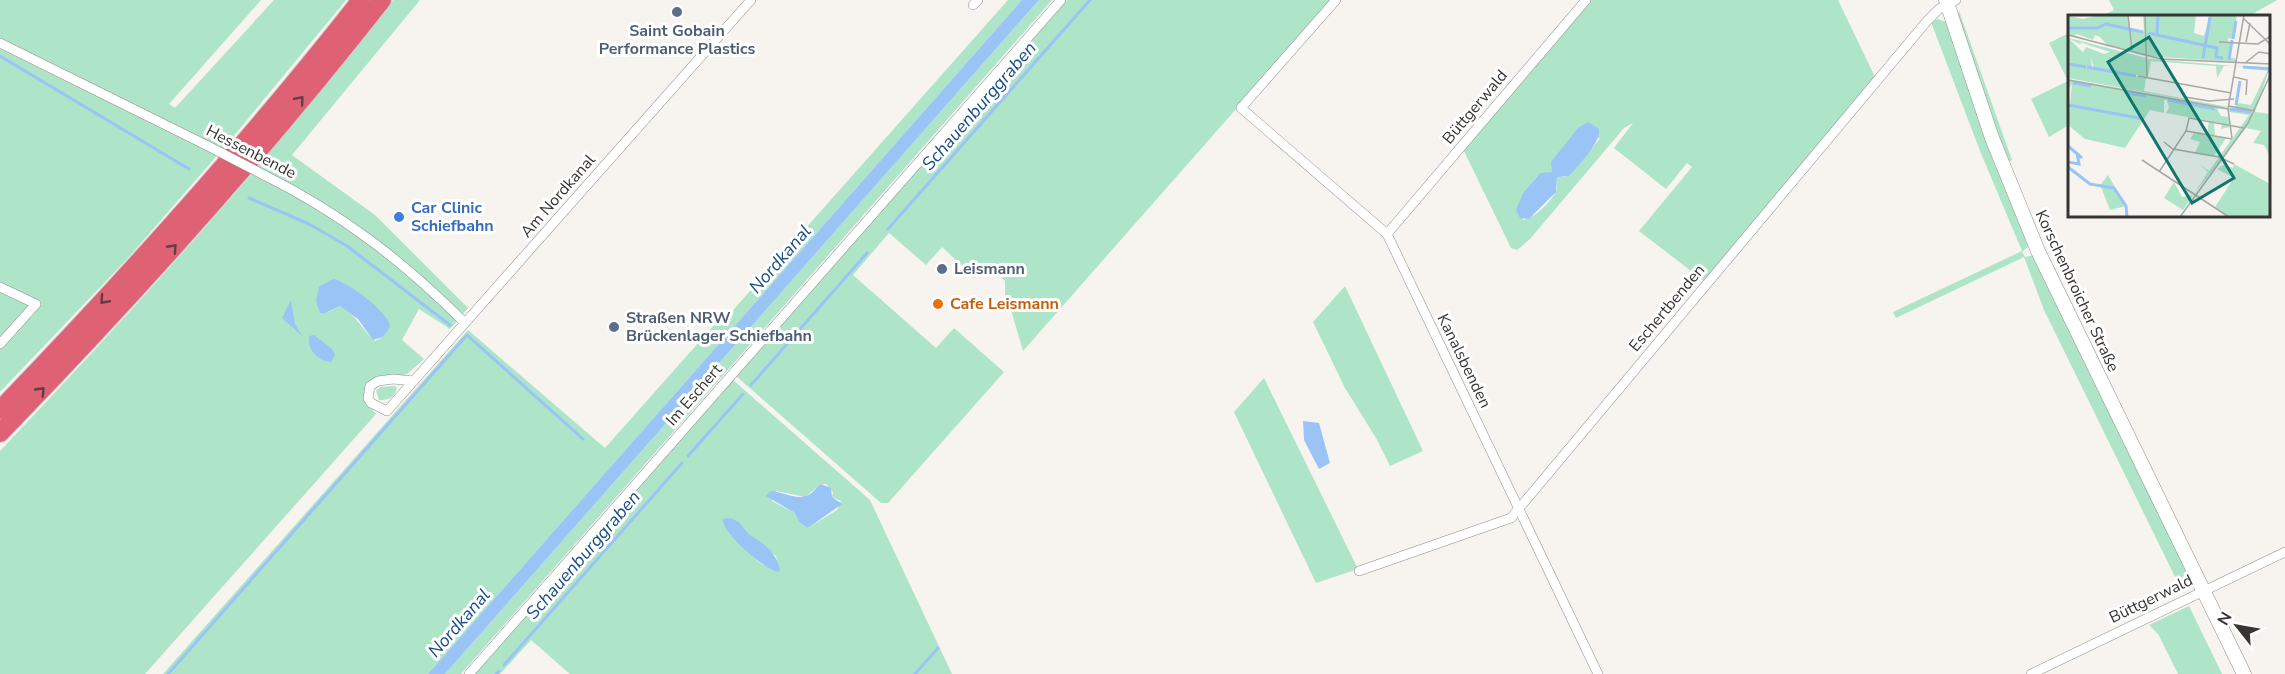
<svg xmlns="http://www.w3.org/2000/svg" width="2285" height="674" font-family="'Nunito Sans',sans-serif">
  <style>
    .green { fill: #aee4c7; fill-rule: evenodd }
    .water { fill: #9ac4f6 }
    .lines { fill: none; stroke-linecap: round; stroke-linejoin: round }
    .stream { stroke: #9ac4f6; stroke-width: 3 }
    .minor-casing { stroke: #918e8b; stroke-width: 10 }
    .secondary-casing { stroke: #918e8b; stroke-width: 15 }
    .motorway-casing { stroke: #cfcfce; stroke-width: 20 }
    .minor { stroke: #fff; stroke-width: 9 }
    .secondary { stroke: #fff; stroke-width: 14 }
    .motorway { stroke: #de6174; stroke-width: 18 }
    .minor-bridge-casing { stroke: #918e8b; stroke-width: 10; stroke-linecap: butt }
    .minor-bridge { stroke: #fff; stroke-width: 9 }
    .oneway { stroke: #614044 }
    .service-dot { fill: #5c6f8a; stroke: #fff; stroke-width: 2 }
    .shop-dot { fill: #3f7fe0; stroke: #fff; stroke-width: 2 }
    .food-dot { fill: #e8710a; stroke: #fff; stroke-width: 2 }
    .labels { text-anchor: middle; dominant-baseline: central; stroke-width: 6; stroke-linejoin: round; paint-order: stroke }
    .service-label { font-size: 16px; font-weight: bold; fill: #4e5e75; stroke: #fff; text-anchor: start }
    .street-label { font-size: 16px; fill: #373534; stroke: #fff }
    .shop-label { font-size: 16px; font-weight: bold; fill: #366cbe; stroke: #fff; text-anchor: start }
    .food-label { font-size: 16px; font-weight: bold; fill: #c56008; stroke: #fff; text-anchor: start }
    .water-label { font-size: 18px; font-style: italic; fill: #184d85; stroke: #fff }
    .inset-river { fill: none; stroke: #9ac4f6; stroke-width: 3 }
    .inset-road { fill: none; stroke: #aaa8a5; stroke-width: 1.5 }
    .view { fill: #0f766e; fill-opacity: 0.15; stroke: #0f766e; stroke-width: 3 }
    .inset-edge { fill: none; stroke: #373534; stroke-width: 3 }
  </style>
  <rect width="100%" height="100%" fill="#f7f4f0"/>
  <!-- green -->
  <g class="green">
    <polygon points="0,0 261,0 169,104 175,108 274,0 346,0 233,137 129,257 0,392"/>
    <path d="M393,0h27l-128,155 83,60 93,93 -18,21 -31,-20 -17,31 22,19 -17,15 -40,11 -1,18 10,11 -231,260h-145v-223c137,-145 272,-293 393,-451zM319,287l64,50 -8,4c-14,-12 -17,-25 -35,-35l-12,6z"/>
    <polygon points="1008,0 1022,0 428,674 163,674 468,330 605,448 715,324 719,326"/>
    <polygon points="1039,0 1052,0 461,674 445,674"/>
    <polygon points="1067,0 1332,0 1023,351 1011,310 1001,301 1005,297 1005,281 988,265 975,278 942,247 926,265 889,233 853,275 936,348 954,328 1004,372 888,503 881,503 736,376"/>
    <path d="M1590,0h248l37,77 -171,204 -65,-50 53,-64 -5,-4 -21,26 -52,-41 19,-25 -9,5 -94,111 -13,11 -6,-2 -48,-99zM1600,138l-18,23 -17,16 -8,-1c-1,5 1,10 -1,15 -4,10 -22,28 -33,29v-27l14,-17 15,-4c13,-34 13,-28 48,-34z"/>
    <polygon points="2109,0 2277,0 2249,16 2101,16 2114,10"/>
    <polygon points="1959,11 2012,160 2008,162 1957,16"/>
    <polygon points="1938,19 1949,23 2031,244 2022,252 2025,257 2035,255 2192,578 2190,586 2182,591 2044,310 2024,257 1896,318 1893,312 2022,251 1980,151 1931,22"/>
    <polygon points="2069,33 2069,125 2049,137 2031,99 2068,81 2049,43"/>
    <polygon points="1345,286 1423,451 1390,466 1376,438 1345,388 1313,322"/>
    <polygon points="1264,378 1358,569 1316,583 1234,412"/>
    <path d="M733,380l137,120 82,174h-382l-39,-34 -31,34h-26zM821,484h5l7,8 -1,5 9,4 -4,9 -29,18 -9,-6 -4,-9 -23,-12 4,-10 29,6zM740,523l11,13 25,20 3,16c-28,-10 -34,-22 -39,-49z"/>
    <path d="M395,386l2,3c-4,9 -8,11 -18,11l-3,-10 5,-3z"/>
    <polygon points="2189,606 2222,674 2178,674 2158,634 2149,625"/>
  </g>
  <!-- water -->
  <g class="water">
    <polygon points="1022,0 1039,0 445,674 428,674"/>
    <path d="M1588,122l11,7c3,12 -21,37 -30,47l-12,1 -1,15 -27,27 -9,-1 -4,-8 7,-17 17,-20 12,-1 -1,-10 27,-34z"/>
    <path d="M333,279c14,2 57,34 57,48l-7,10 -10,3 -15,-21 -18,-13 -15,7h-5l-4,-12 3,-14z"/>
    <polygon points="291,300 295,324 302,336 282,318"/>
    <path d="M314,335l18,14 3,6 -4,7c-13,-1 -24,-12 -22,-26z"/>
    <polygon points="1303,421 1319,423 1330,463 1319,469 1304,440"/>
    <path d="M821,484l10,4 1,9 10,7 -34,24 -9,-6 -4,-9 -29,-17 4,-5c12,0 28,11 40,3 5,-3 6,-7 11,-10z"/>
    <path d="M727,518c15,1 16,12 26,19 14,9 22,15 27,32l-1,3c-13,-1 -58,-40 -56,-53z"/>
  </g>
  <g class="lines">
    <!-- stream -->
    <g class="stream">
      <polyline points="0,56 189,169"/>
      <polyline points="249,198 309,224 347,246 450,325"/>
      <polyline points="888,229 1090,0"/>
      <polyline points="751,385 867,253"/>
      <polyline points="688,456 743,394"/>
      <polyline points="504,665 682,463"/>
      <polyline points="168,674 467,335 583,439"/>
      <polyline points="496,674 499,671"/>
      <polyline points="915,674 938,648"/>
    </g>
    <!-- minor casing -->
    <g class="minor-casing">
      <g id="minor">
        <polyline points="1336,0 1241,108 1387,234 1598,674"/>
        <polyline points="973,5 978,0"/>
        <polyline points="0,43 208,146"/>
        <path d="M264,175c78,39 139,86 201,148"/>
        <polyline points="1387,234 1586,0"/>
        <polyline points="0,287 36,304 0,344"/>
        <polyline points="414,381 393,379 378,381 370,386 368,398 371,403 387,411 751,0"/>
        <polyline points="1359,571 1511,518 1927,21 1939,9 1956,0"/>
        <polyline points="469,674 1061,0"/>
        <polyline points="2031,674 2285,552"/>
      </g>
    </g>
    <!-- secondary casing -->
    <g class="secondary-casing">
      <polyline id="secondary" points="1946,0 1992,138 2038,251 2244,674"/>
    </g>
    <!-- motorway casing -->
    <g class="motorway-casing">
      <g id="motorway">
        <path d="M0,410c126,-131 249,-267 361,-410"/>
        <path d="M0,433c134,-138 263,-281 382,-433"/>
      </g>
    </g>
    <!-- minor -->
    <use href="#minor" class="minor"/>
    <!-- secondary -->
    <use href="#secondary" class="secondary"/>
    <!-- motorway -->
    <use href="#motorway" class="motorway"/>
    <!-- minor-bridge casing -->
    <g class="minor-bridge-casing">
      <polyline id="minor-bridge" points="208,146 264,175"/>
    </g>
    <!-- minor-bridge -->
    <use href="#minor-bridge" class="minor-bridge"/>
  </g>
  <!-- one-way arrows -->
  <defs><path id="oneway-chevron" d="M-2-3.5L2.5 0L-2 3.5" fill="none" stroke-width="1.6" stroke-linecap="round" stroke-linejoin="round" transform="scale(1.5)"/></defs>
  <g class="oneway">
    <use href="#oneway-chevron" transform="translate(300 100) rotate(-50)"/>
    <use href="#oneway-chevron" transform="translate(173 248) rotate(-48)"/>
    <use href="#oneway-chevron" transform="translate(104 300) rotate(132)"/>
    <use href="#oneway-chevron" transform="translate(41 391) rotate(-46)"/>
  </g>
  <!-- markers -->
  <g class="service-dot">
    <circle cx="677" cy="12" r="6"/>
    <circle cx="942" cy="269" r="6"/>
    <circle cx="614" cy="327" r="6"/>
  </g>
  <circle class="shop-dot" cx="399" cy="217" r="6"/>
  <circle class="food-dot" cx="938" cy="304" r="6"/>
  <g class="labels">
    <!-- service labels -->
    <g class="service-label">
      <text x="677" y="31" text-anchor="middle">Saint Gobain<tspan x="677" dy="18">Performance Plastics</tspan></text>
      <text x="954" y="269">Leismann</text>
      <text x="626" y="318">Straßen NRW<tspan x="626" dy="18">Brückenlager Schiefbahn</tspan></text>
    </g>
    <!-- street labels -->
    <g class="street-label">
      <text transform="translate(1475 107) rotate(-50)">Büttgerwald</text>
      <text transform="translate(251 152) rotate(27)">Hessenbende</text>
      <text transform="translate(558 196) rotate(-49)">Am Nordkanal</text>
      <text transform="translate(2077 291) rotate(65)">Korschenbroicher Straße</text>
      <text transform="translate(1667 308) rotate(-50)">Eschertbenden</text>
      <text transform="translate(1464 361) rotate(64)">Kanalsbenden</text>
      <text transform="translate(694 395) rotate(-49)">Im Eschert</text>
      <text transform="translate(2151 599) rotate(-26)">Büttgerwald</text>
    </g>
    <!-- shop labels -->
    <g class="shop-label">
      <text x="411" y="208">Car Clinic<tspan x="411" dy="18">Schiefbahn</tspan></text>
    </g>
    <!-- food labels -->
    <g class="food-label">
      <text x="950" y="304">Cafe Leismann</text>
    </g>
    <!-- water labels -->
    <g class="water-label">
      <text transform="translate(979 106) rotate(-49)">Schauenburggraben</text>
      <text transform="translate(780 259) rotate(-49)">Nordkanal</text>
      <text transform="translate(583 555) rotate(-49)">Schauenburggraben</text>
      <text transform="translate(459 623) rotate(-49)">Nordkanal</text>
    </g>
  </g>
  <!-- overview -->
  <g transform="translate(2068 15)">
    <rect width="202" height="202" fill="#f7f4f0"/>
    <path d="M31,0h29l1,13 15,3 -1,-16h53l-2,18 10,3 6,-21h27l-4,24 -5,-1 1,5 4,-3 -3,17 6,2 -1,3 -89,-6 -78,-21 1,-19 14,3zM9,19l16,6 2,-5 5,2 9,10 -35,-12zM1,23l81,21 84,7h-10l-7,12 -1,-12 -65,-5 -3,16 -54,-9 -3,-11 1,10 -13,-2 67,13 -2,13 84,16 -11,2 4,7 8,1 1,10 -9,2 1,-5 -8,-2 1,14 11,2 -12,18 -19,-3 5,-11 -10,-3 4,-6 13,2 2,-14 -43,-8 3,-5 -2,-8h-3v13l-14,-3 -25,38 -40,-9 -17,-14 4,-42 -4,9v-13l134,24 -134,-25zM1,24l13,6 -3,-3 31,10 -6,2 -18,-7 -3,5zM168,51l34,1 -15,45 15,2v42l-6,-11 -11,-2 8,-12 -15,-3 -52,66 14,-22 -8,-7 9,6 40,-56 -20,-3v-4l7,-2 4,-27 -3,24 14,2 17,-35zM166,149l36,20v33h-40l-15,-10 19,-29 -17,-9 6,-4 10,3zM0,151l23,18h10l7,-9 18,31 -16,4 -9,-23 -12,-3zM106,167l8,15 11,-2 -10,15 -19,-12z" fill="#aee4c7" fill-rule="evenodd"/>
    <path class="inset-river" d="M1,13h28l9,-4 37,8M80,18l69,15 -1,9 7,1M89,19l1,-19M165,24l3,-18M135,43l7,-41M161,45l3,-20M0,49l18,3M19,52l49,9M175,52l26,2v4M5,68l18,3M59,78l19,3M100,85l47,9M0,90l76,14M168,90l4,-24M162,94l21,3M0,131l14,12M0,147l11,2 -2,-11M0,152l22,17 24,4 12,18 1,11"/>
    <path class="inset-road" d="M60,0l4,35M77,0l2,63M175,3l27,26M0,20l93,24 110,5M151,27l39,2 13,-8M178,27l4,-19M177,48l14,-11 12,2M70,61l93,17M166,62l13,3 -1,15M0,65l160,29M117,82l24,4 25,-2M161,91l26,5M118,116l46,8M164,123l-4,-29 16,-94M96,127l9,7 46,8 15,7M74,145l87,57M91,157l27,-41 3,-13 55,10M112,202l68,-94 23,-50"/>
    <path class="view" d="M81,22l85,141 -42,25 -84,-141z"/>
    <rect width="202" height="202" class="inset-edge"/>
  </g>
  <!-- north arrow -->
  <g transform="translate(2237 626) rotate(301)" stroke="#ffffff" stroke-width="4.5" paint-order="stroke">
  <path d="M0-4.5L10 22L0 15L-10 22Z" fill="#373534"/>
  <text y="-9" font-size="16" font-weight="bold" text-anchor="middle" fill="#373534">N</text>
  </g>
</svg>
